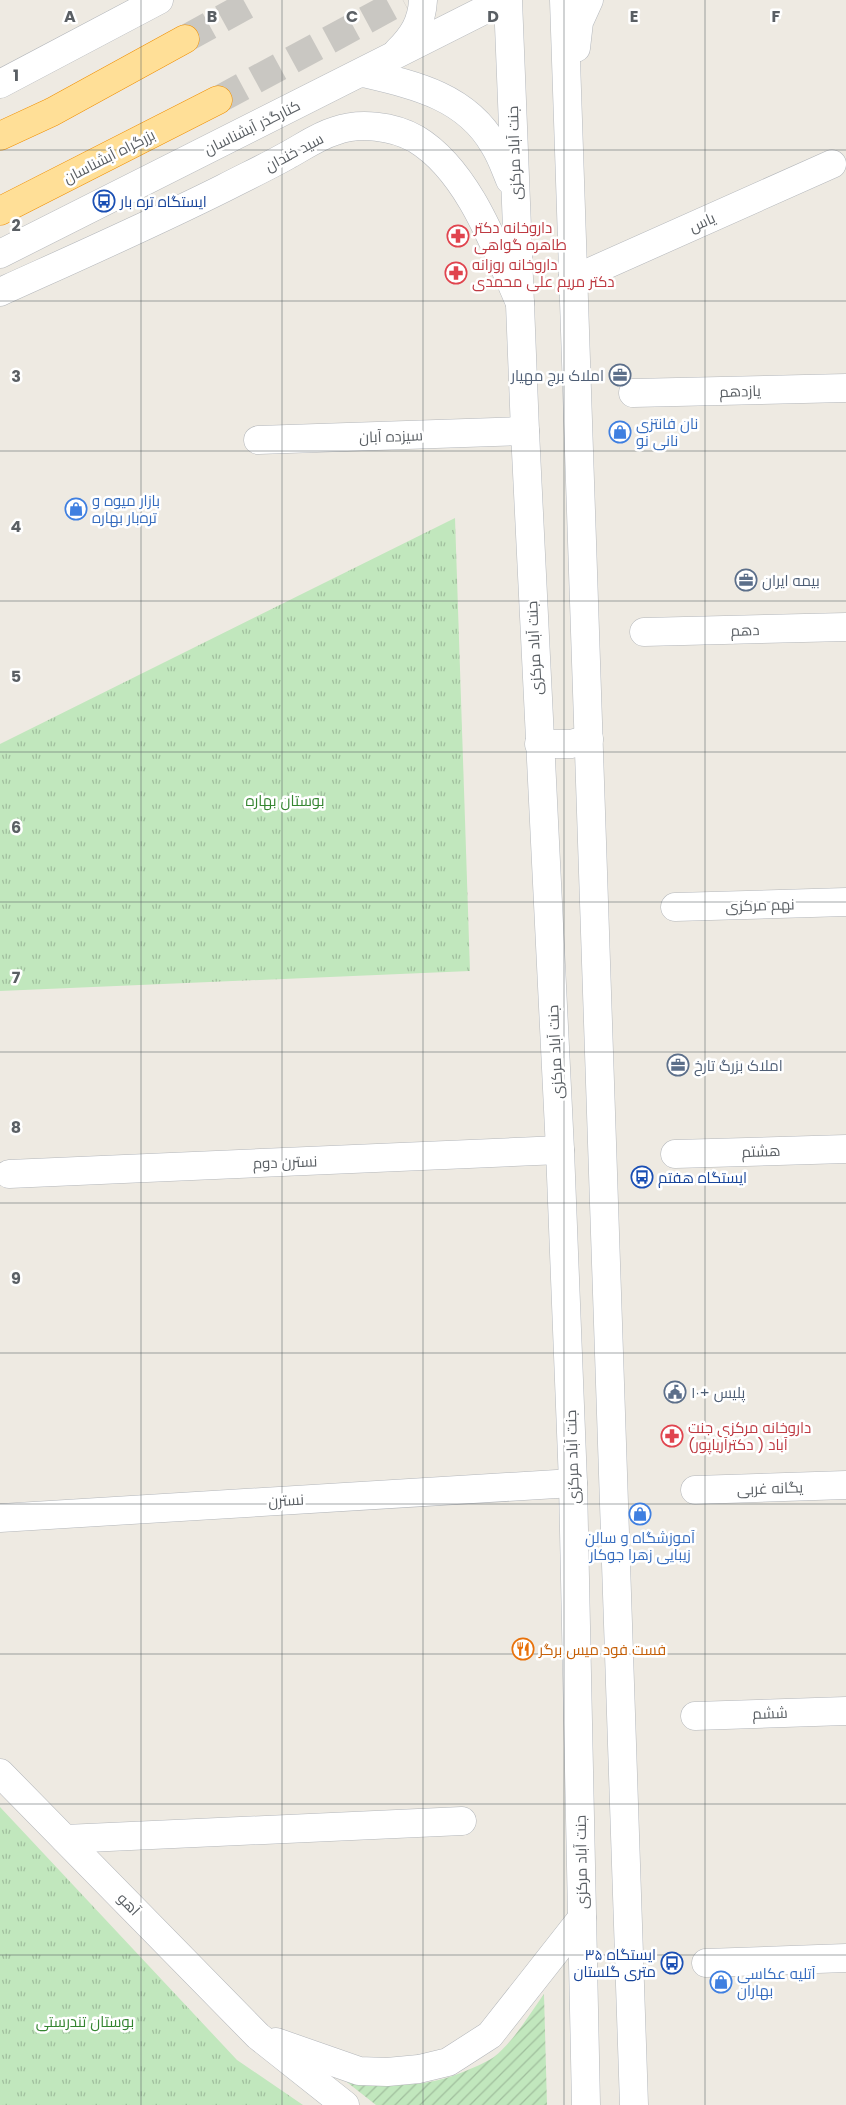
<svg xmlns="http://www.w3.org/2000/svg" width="846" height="2105" font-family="Poppins,Cairo,sans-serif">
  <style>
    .park { fill: url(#park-tufts) }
    .garden { fill: url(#garden-furrows) }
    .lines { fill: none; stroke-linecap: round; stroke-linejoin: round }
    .trunk-tunnel { stroke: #c9c7c2; stroke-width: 28; stroke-dasharray: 28 14; stroke-linecap: butt }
    .minor-casing { stroke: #b3b6ba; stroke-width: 29 }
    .tertiary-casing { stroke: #b3b6ba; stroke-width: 29 }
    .secondary-casing { stroke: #b4b8bd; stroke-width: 29 }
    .trunk-casing { stroke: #f08f00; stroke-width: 29 }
    .minor { stroke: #fff; stroke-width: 28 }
    .tertiary { stroke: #fff; stroke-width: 28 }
    .secondary { stroke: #fff; stroke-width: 28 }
    .trunk { stroke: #ffdf97; stroke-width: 28 }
    .grid { fill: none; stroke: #5a5f64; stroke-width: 1; stroke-opacity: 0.55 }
    .labels { text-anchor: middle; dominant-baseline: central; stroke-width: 5; stroke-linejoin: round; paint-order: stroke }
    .street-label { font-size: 15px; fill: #5a5f64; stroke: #fff }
    .transit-label { font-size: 15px; fill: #164399; stroke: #fff; text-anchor: start }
    .health-label { font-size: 15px; fill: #be3a42; stroke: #fff; text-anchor: start }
    .service-label { font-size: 15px; fill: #4e5e75; stroke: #fff; text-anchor: start }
    .shop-label { font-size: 15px; fill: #366cbe; stroke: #fff; text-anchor: start }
    .park-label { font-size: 15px; fill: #348530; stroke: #fff }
    .food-label { font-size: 15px; fill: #c56008; stroke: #fff; text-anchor: start }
    .grid-label { font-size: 16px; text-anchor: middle; font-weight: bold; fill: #5a5f64; stroke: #fff; stroke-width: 5; stroke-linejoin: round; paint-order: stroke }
  </style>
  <defs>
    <pattern id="park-tufts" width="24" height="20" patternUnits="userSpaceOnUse" patternTransform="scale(1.25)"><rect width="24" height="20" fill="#c1e7bd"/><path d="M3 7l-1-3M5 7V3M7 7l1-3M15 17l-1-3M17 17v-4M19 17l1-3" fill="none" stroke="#a0be9d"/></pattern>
    <pattern id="garden-furrows" width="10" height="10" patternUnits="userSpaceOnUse" patternTransform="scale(1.25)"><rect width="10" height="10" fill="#c1e7bd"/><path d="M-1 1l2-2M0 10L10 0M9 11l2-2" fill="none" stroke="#a0be9d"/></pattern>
  </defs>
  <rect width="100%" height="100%" fill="#eeeae2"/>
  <!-- park -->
  <g class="park">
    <polygon points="455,518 470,971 0,991 0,744"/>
    <polygon points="0,1807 237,2060 303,2105 0,2105"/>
  </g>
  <!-- garden -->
  <path class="garden" d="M544,1994l3,111h-171l-33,-26c45,6 76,11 120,-7 10,-4 22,-9 31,-15 20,-16 35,-42 50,-63z"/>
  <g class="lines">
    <!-- trunk-tunnel -->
    <g class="trunk-tunnel">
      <polyline points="185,39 256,0"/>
      <polyline points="218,100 403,0"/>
    </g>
    <!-- minor casing -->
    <g class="minor-casing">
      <g id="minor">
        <polyline points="572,280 832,164"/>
        <path d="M0,292c75,-34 150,-67 224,-104 21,-11 43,-21 64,-33 15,-8 30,-19 47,-24 25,-9 58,-5 81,8 53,32 80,110 104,164"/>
        <polyline points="633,393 846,388"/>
        <polyline points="258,440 525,431"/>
        <polyline points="644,632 846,627"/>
        <polyline points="675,907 846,902"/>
        <polyline points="675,1154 846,1149"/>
        <polyline points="9,1174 560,1150"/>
        <polyline points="695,1490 846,1485"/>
        <polyline points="0,1518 573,1483"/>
        <polyline points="695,1716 846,1711"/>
        <polyline points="0,1773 258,2036 345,2105"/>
        <polyline points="65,1839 462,1821"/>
        <polyline points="706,1963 846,1958"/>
        <polyline points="276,2042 359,2071 387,2072 419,2069 448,2062 490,2035 582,1918"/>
      </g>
    </g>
    <!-- tertiary casing -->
    <g class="tertiary-casing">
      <g id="tertiary">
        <path d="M398,51c15,-15 24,-29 25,-51"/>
        <polyline points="0,84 159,0"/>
        <polyline points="0,254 504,0"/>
      </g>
    </g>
    <!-- secondary casing -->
    <g class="secondary-casing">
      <g id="secondary">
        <polyline points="508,0 525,431 560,1150 573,1483 586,2105"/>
        <polyline points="564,0 634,2105"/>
        <polyline points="576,48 579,22 589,0"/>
        <path d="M363,73c51,12 103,23 131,72 7,11 11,23 16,35"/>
        <polyline points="539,744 571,744 589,739"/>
      </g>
    </g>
    <!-- trunk casing -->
    <g class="trunk-casing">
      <g id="trunk">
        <polyline points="0,136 52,112 185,39"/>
        <polyline points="0,211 218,100"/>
      </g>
    </g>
    <!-- minor -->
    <use href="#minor" class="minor"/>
    <!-- tertiary -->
    <use href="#tertiary" class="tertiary"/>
    <!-- secondary -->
    <use href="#secondary" class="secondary"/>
    <!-- trunk -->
    <use href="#trunk" class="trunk"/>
  </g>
  <!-- grid -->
  <path class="grid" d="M141,0v2105M282,0v2105M423,0v2105M564,0v2105M705,0v2105M0,150h846M0,301h846M0,451h846M0,601h846M0,752h846M0,902h846M0,1052h846M0,1203h846M0,1353h846M0,1504h846M0,1654h846M0,1804h846M0,1955h846"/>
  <!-- icons -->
  <defs>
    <g id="bus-ring" transform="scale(1.125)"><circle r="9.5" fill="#fff" stroke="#1a4fb4" stroke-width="1.5"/><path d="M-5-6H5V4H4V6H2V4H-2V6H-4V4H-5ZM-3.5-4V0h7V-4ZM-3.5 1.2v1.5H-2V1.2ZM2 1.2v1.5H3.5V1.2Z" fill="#1a4fb4"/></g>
    <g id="pharmacy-ring" transform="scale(1.125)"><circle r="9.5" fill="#fff" stroke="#e0444e" stroke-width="1.5"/><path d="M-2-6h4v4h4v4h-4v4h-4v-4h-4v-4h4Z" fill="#e0444e"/></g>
    <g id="office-ring" transform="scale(1.125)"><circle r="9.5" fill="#fff" stroke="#5c6f8a" stroke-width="1.5"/><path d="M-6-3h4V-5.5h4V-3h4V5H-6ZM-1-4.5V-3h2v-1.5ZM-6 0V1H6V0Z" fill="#5c6f8a"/></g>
    <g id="shop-ring" transform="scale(1.125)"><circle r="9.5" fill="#fff" stroke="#3f7fe0" stroke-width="1.5"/><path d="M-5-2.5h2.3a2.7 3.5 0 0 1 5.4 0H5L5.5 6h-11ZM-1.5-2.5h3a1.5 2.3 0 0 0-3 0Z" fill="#3f7fe0"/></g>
    <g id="civic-ring" transform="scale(1.125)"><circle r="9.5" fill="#fff" stroke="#5c6f8a" stroke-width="1.5"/><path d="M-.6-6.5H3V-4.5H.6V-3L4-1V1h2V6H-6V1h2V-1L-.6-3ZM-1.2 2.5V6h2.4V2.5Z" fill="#5c6f8a"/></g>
    <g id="restaurant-ring" transform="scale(1.125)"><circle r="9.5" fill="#fff" stroke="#e8710a" stroke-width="1.5"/><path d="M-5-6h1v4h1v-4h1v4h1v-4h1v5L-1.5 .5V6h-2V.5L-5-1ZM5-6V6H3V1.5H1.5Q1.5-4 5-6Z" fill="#e8710a"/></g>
  </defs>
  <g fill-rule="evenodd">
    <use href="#bus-ring" x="104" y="201"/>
    <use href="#pharmacy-ring" x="458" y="236"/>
    <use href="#pharmacy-ring" x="456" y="273"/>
    <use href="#office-ring" x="620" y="375"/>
    <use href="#shop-ring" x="620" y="432"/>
    <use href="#shop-ring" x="76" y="509"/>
    <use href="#office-ring" x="746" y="580"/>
    <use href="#office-ring" x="678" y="1065"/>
    <use href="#bus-ring" x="642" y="1177"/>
    <use href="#civic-ring" x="675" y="1392"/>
    <use href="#pharmacy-ring" x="672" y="1436"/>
    <use href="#shop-ring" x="640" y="1514"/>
    <use href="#restaurant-ring" x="523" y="1649"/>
    <use href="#bus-ring" x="672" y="1963"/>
    <use href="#shop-ring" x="721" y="1982"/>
  </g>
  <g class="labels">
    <!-- street labels -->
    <g class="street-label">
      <text transform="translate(252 127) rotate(-26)">کنارگذر آبشناسان</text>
      <text transform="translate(294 152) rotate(-28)">سید خندان</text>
      <text transform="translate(514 153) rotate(-92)">جنت آباد مرکزی</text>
      <text transform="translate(109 156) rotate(-27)">بزرگراه آبشناسان</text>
      <text transform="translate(702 222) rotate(-24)">یاس</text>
      <text transform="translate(740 391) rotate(-2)">یازدهم</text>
      <text transform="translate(391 436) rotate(-2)">سیزده آبان</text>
      <text transform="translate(745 630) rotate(-2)">دهم</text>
      <text transform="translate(534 648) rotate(-93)">جنت آباد مرکزی</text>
      <text transform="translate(760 905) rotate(-2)">نهم مرکزی</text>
      <text transform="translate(555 1052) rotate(-93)">جنت آباد مرکزی</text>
      <text transform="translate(761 1151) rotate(-2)">هشتم</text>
      <text transform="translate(285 1162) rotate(-2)">نسترن دوم</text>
      <text transform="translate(572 1457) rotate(-92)">جنت آباد مرکزی</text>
      <text transform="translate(770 1488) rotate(-2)">یگانه غربی</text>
      <text transform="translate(286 1500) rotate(-3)">نسترن</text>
      <text transform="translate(770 1713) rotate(-2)">ششم</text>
      <text transform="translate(581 1862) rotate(-91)">جنت آباد مرکزی</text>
      <text transform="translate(129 1904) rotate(46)">آهو</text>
    </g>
    <!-- transit labels -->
    <g class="transit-label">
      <text x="120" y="201">ایستگاه تره بار</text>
      <text x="658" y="1177">ایستگاه هفتم</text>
      <text x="656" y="1954" text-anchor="end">ایستگاه ۳۵<tspan x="656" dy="17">متری گلستان</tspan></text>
    </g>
    <!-- health labels -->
    <g class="health-label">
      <text x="474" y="227">داروخانه دکتر<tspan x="474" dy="17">طاهره گواهی</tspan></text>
      <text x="472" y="264">داروخانه روزانه<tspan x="472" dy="17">دکتر مریم علی محمدی</tspan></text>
      <text x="688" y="1427">داروخانه مرکزی جنت<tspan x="688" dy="17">آباد ( دکترآریاپور)</tspan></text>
    </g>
    <!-- service labels -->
    <g class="service-label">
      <text x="604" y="375" text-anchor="end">املاک برج مهیار</text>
      <text x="762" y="580">بیمه ایران</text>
      <text x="694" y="1065">املاک بزرگ تارخ</text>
      <text x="691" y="1392">پلیس +۱۰</text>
    </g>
    <!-- shop labels -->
    <g class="shop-label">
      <text x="636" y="423">نان فانتزی<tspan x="636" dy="17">نانی نو</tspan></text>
      <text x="92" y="500">بازار میوه و<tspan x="92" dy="17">تره‌بار بهاره</tspan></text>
      <text x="640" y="1537" text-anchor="middle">آموزشگاه و سالن<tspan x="640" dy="17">زیبایی زهرا جوکار</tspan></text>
      <text x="737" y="1973">آتلیه عکاسی<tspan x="737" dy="17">بهاران</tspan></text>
    </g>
    <!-- park labels -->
    <g class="park-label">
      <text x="285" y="800">بوستان بهاره</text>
      <text x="85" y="2021">بوستان تندرستی</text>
    </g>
    <!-- food labels -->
    <g class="food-label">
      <text x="539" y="1649">فست فود میس برگر</text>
    </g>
  </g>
  <g class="grid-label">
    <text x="70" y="22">A</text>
    <text x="212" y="22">B</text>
    <text x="352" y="22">C</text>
    <text x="493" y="22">D</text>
    <text x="634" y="22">E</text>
    <text x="776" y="22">F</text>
    <text x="16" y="81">1</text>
    <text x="16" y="231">2</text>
    <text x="16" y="382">3</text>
    <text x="16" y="532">4</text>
    <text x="16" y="682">5</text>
    <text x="16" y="833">6</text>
    <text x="16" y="983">7</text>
    <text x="16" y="1133">8</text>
    <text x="16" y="1284">9</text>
  </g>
</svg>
